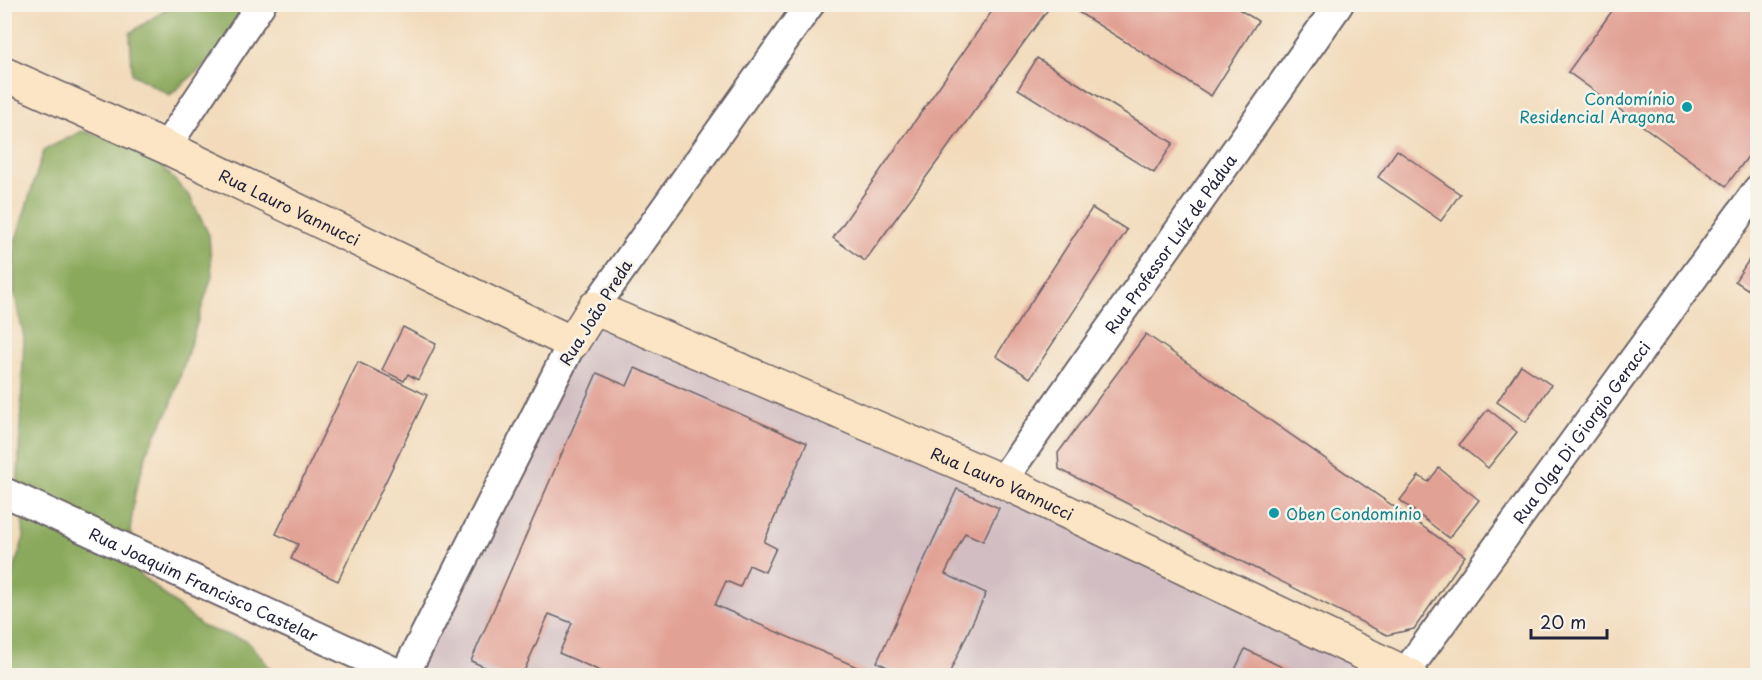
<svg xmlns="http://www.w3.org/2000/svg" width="1762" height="680" font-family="'Playpen Sans',sans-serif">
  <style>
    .industrial { fill: #d2bec2 }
    .forest { fill: #8aa95c; stroke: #56664c; stroke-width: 1.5 }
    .building { fill: #e2a195 }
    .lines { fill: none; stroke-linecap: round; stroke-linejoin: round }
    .street-casing { stroke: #6b6267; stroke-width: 32 }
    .secondary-casing { stroke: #6b6267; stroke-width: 36 }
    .street { stroke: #fff; stroke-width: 28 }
    .secondary { stroke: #fce5c4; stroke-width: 33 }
    .culture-dot { fill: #0f9aa8; stroke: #f7f3e8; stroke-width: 2 }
    .labels { text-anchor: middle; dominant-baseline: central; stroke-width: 5; stroke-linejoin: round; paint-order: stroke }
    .culture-label { font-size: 16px; fill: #0d838f; stroke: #f7f3e8; text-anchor: end }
    .street-label { font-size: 16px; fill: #22223b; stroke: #f7f3e8 }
  </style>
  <rect width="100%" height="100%" fill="#f7f3e8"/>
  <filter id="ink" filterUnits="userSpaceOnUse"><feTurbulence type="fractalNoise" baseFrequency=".0167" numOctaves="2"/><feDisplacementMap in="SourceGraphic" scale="12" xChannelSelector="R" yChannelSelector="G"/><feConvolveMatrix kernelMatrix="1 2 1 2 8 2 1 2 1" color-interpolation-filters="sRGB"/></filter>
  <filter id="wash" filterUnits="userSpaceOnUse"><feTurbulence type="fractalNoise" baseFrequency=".008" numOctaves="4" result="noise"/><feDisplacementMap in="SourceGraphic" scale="24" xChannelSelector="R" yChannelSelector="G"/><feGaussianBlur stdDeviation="1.35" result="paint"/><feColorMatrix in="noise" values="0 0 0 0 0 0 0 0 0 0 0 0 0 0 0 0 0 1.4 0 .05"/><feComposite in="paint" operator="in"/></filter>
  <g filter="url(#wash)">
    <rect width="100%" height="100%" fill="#f2daba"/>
    <!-- industrial -->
    <polygon class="industrial" points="594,308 1402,675 404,676"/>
    <!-- forest -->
    <g class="forest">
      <polygon points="173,5 267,5 231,42 170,95 132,74 130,33"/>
      <polygon points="82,131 126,144 160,164 190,197 209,235 212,276 170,408 148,449 135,493 130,531 140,574 203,627 247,641 277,676 5,676 5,598 24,537 18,479 24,337 14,293 14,245 44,150"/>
    </g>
    <g id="blocks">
      <!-- building -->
      <g class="building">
        <polygon points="997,4 1052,4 865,261 833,238"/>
        <polygon points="1617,4 1758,4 1758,143 1726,186 1568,72"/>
        <polygon points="1079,5 1232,5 1258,21 1211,96 1075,10"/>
        <polygon points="1037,58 1173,143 1154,173 1018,89"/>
        <polygon points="1397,150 1460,194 1441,221 1378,177"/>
        <polygon points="1092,208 1127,230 1030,378 996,356"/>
        <polygon points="1758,246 1758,296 1735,281"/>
        <polygon points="403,327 436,344 418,380 408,374 404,381 382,370"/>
        <polygon points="1146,334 1465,556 1414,629 1387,635 1059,469 1058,453"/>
        <polygon points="358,362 427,395 338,581 291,559 298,544 276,534"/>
        <polygon points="1521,365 1551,385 1526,422 1497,402"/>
        <polygon points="635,368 807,443 764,542 776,548 765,572 749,565 740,587 726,581 715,605 866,671 864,676 604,676 605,673 559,653 572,623 549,614 522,676 505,676 471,661 597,373 627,386"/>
        <polygon points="1488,409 1517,432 1488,468 1459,445"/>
        <polygon points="1439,468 1479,500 1449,538 1400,500 1419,476 1428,482"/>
        <polygon points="957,489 999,508 983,541 965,533 945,574 986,593 948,676 905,676 877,662"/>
        <polygon points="1245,649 1300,676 1232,676"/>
      </g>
    </g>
  </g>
  <g filter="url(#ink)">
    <use href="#blocks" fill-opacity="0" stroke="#6b6267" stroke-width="1.5"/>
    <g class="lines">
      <!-- street casing -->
      <g class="street-casing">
        <g id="street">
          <polyline points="166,147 261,4"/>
          <polyline points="594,308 810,4"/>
          <path id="s1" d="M1002,481l337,-477"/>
          <path id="s2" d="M4,492l400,184"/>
          <polyline points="404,676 572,343"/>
          <path id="s3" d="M1403,676l355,-487"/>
        </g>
      </g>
      <!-- secondary casing -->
      <g class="secondary-casing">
        <g id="secondary">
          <path id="s4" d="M4,74l162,73 406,196 22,-35 408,173 409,195"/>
        </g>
      </g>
      <!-- street -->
      <use href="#street" class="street"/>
      <!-- secondary -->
      <use href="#secondary" class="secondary"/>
    </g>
  </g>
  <!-- markers -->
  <g class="culture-dot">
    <circle cx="1687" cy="107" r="6"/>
    <circle cx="1274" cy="513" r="6"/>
  </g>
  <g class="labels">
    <!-- culture labels -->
    <g class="culture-label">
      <text x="1675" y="98">Condomínio<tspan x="1675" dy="18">Residencial Aragona</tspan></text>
      <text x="1286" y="513" text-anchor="start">Oben Condomínio</text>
    </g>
    <!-- street labels -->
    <g class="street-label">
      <text stroke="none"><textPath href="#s4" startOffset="315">Rua Lauro Vannucci</textPath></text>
      <text stroke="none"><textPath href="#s1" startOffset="291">Rua Professor Luíz de Pádua</textPath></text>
      <text transform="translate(595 312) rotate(-58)">Rua João Preda</text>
      <text stroke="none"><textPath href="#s3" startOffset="302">Rua Olga Di Giorgio Geracci</textPath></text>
      <text stroke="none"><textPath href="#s4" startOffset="1114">Rua Lauro Vannucci</textPath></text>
      <text stroke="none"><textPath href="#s2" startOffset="220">Rua Joaquim Francisco Castelar</textPath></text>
    </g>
  </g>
  <!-- margin -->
  <rect width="1762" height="680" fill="none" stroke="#f7f3e8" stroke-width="24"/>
  <!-- scale -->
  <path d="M1531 629v9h76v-9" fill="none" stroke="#22223b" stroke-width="3"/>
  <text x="1540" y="629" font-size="18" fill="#22223b" stroke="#f7f3e8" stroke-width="4.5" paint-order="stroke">20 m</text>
</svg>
